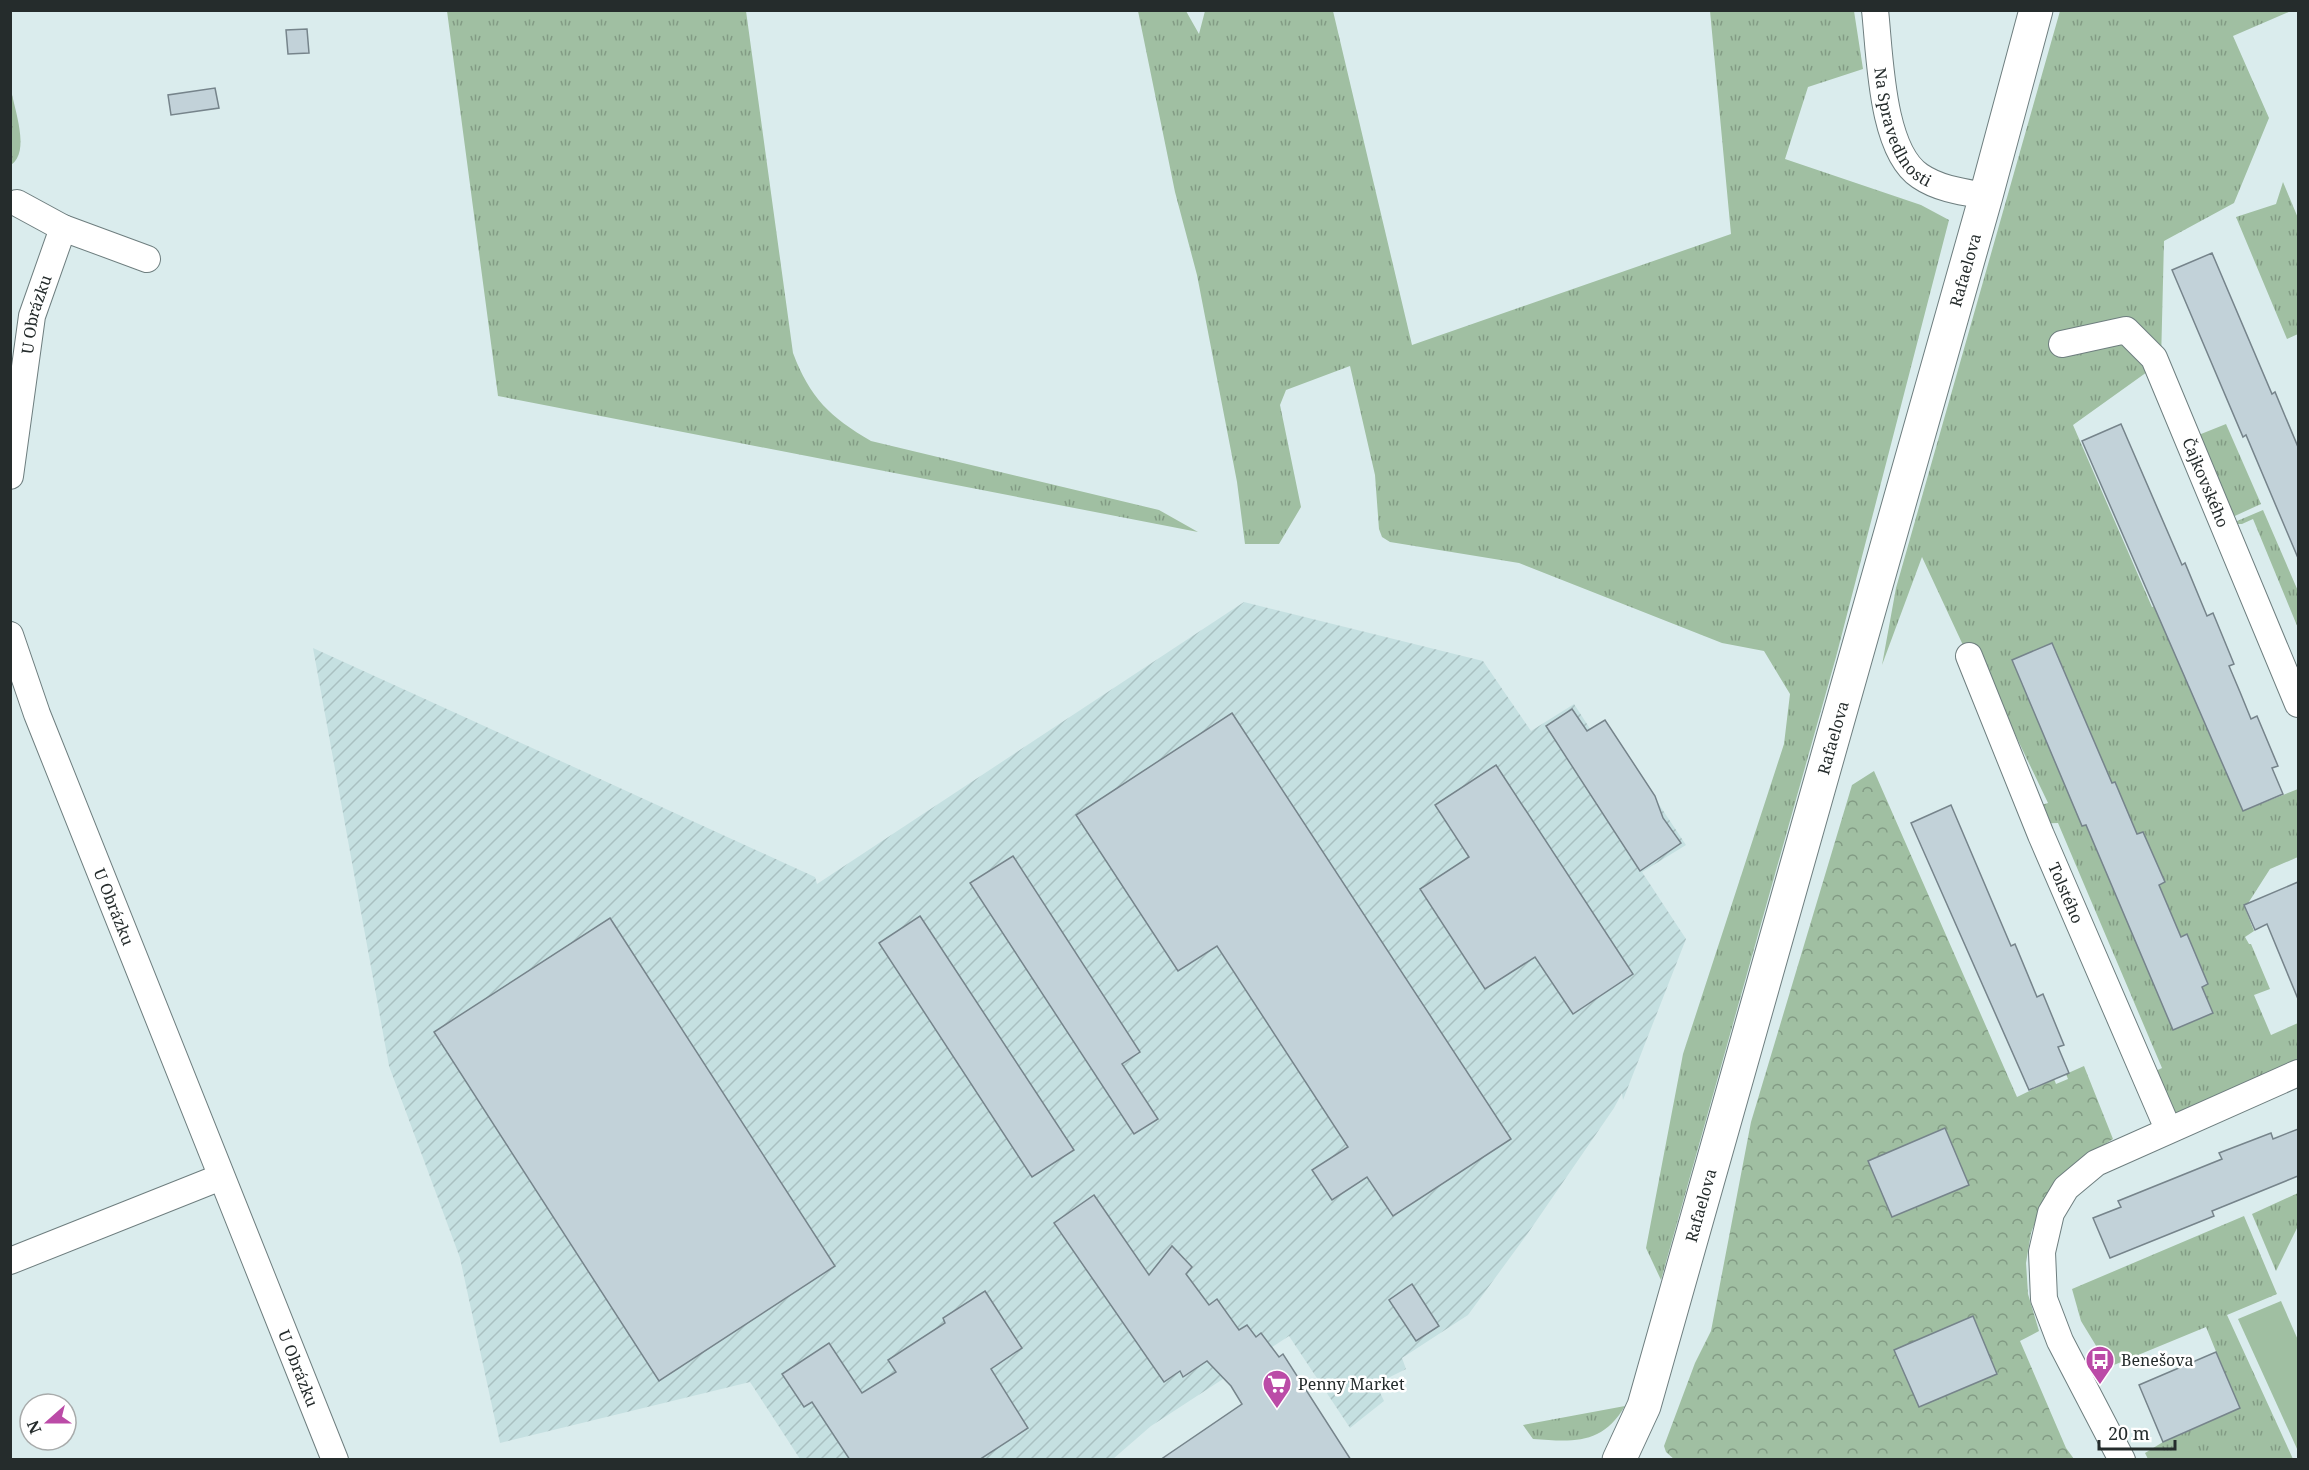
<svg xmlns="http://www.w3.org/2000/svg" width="2309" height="1470" font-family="'Noto Serif',serif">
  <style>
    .industrial { fill: url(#industrial-furrows) }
    .grass { fill: url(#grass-tufts) }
    .park { fill: url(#park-crowns) }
    .pitch { fill: #a0bfa2 }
    .building { fill: #c2d2d9; stroke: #76848b; stroke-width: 1.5 }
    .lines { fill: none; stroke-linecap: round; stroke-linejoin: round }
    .street-casing { stroke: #6e7e7f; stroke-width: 28 }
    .secondary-casing { stroke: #6e7e7f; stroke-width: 35 }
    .street { stroke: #fff; stroke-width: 26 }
    .secondary { stroke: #fff; stroke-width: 33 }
    .labels { text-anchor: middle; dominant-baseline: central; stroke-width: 5; stroke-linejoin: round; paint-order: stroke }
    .street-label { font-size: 16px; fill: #252c2c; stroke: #fff }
    .poi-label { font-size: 16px; fill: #252c2c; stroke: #fff; text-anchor: start }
  </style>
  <defs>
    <pattern id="industrial-furrows" width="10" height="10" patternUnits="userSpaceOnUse" patternTransform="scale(1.5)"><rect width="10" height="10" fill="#c5e0e1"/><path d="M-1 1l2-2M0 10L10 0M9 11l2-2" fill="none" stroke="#a9c0c1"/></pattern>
    <pattern id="grass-tufts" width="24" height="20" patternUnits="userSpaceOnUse" patternTransform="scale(1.5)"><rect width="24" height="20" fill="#a0bfa2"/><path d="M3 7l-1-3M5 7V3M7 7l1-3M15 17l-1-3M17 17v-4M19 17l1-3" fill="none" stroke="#829b84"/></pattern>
    <pattern id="park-crowns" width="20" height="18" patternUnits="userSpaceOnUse" patternTransform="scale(1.5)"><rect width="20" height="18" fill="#a0bfa2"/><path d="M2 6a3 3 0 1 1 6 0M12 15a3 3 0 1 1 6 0" fill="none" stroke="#829b84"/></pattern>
  </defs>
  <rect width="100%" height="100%" fill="#daeced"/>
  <!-- industrial -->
  <polygon class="industrial" points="1244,602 1483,661 1531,731 1574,704 1637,801 1652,794 1686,845 1642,872 1686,939 1623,1100 1622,1093 1614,1108 1528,1233 1468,1315 1402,1358 1406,1369 1376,1384 1384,1401 1350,1428 1289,1336 1151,1426 1113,1459 800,1459 750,1382 500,1443 460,1258 389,1066 313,648 815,877 817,884"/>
  <!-- grass -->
  <g class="grass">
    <path d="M447,11h299l47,342c17,45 37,64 78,88l288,69 39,22 -700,-136z"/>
    <polygon points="1138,11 1186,11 1199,34 1205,11 1333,11 1412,345 1731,234 1710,11 1854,11 1863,69 1808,87 1785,159 1921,205 1949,220 1836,657 1661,1280 1646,1248 1683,1054 1784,744 1790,694 1764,651 1722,643 1519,563 1390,542 1382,537 1379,529 1375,475 1350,366 1286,390 1280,405 1301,507 1279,544 1245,544 1237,482 1197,275 1175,192"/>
    <polygon points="2060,11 2291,11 2233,36 2269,118 2234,203 2164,241 2161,362 2073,425 2152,607 2156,606 2243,811 2298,789 2298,857 2270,869 2245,908 2254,931 2245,937 2249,944 2251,944 2270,989 2254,995 2271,1035 2298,1023 2298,1063 2178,1112 2167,1112 2137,1080 2162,1068 2058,823 2028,824 2022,811 2048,803 2002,707 1975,671 1922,557 1882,665 1896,588"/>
    <path d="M11,89c3,20 20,63 0,76z"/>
    <polygon points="2283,182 2298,218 2298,334 2287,339 2236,217 2276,204"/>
    <polygon points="2226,424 2261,504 2226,520 2191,438"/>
    <polygon points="2263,510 2298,591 2298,628 2253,519 2242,524 2230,524"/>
    <polygon points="2298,1193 2298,1226 2276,1271 2252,1214"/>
    <polygon points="2244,1216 2277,1294 2227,1315 2293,1459 2148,1459 2145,1453 2163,1442 2239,1408 2206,1327 2109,1367 2081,1321 2072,1289"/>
    <path d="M1625,1406c-23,39 -52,36 -92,33l-10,-14z"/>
  </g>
  <!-- park -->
  <polygon class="park" points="1874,771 2017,1097 2054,1079 2056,1084 2068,1079 2066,1074 2084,1066 2113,1139 2082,1159 2039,1212 2031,1233 2026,1263 2028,1294 2039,1331 2020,1341 2066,1448 2074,1459 1675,1460 1666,1452 1664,1446 1695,1363 1711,1331 1751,1122 1852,785"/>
  <!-- pitch -->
  <polygon class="pitch" points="2281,1301 2298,1340 2298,1451 2238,1319"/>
  <!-- building -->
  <g class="building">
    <polygon points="307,29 309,53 288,54 286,30"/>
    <polygon points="215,88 219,108 171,115 168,95"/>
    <polygon points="2212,253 2272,394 2275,392 2298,447 2298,558 2246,435 2243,437 2172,270"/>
    <polygon points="2121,424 2182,565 2185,563 2207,616 2213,613 2234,664 2229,666 2240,692 2251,719 2257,716 2278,766 2272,768 2283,794 2243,811 2082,441"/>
    <polygon points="2052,643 2112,783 2115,782 2137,834 2143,832 2165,882 2159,885 2181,937 2187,934 2208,984 2202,987 2213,1013 2173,1030 2086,825 2082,826 2012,660"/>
    <polygon points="1572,709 1587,731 1605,720 1655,796 1663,818 1681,843 1640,871 1546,726"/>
    <polygon points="1232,713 1511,1139 1393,1216 1367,1177 1332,1200 1312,1170 1348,1147 1217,946 1178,971 1076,815"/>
    <polygon points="1496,765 1633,974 1573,1014 1535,957 1485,989 1420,889 1469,857 1435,805"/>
    <polygon points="1951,805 2011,946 2015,944 2037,997 2043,994 2064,1045 2058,1047 2069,1073 2029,1090 1911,823"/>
    <polygon points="1013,856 1140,1052 1122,1064 1158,1119 1134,1134 970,883"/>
    <polygon points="2298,882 2298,999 2267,924 2255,930 2244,905"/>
    <polygon points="920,916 1074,1150 1032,1177 879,943"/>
    <polygon points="610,918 835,1266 659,1381 434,1032"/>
    <polygon points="1945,1128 1969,1185 1892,1217 1868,1161"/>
    <polygon points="2298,1129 2298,1176 2212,1211 2214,1216 2110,1258 2093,1218 2121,1207 2118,1201 2222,1159 2219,1153 2271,1133 2273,1139"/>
    <polygon points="1094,1195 1149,1275 1172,1246 1192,1267 1186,1274 1209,1305 1217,1299 1239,1330 1247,1325 1256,1337 1261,1333 1279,1357 1283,1354 1351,1460 1160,1460 1242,1404 1231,1386 1207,1361 1183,1377 1180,1371 1164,1382 1054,1223"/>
    <polygon points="1412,1284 1439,1326 1416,1341 1389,1300"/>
    <polygon points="985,1291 1022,1348 991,1369 1028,1428 979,1460 850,1460 812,1402 804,1407 782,1374 829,1343 862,1393 896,1372 888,1360 945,1323 943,1318"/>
    <polygon points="1973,1316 1997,1374 1919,1407 1894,1350"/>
    <polygon points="2216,1352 2240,1408 2163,1442 2139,1385"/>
  </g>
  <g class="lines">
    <!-- street casing -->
    <g class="street-casing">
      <g id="street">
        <path id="s1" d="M1875,10c5,45 6,140 45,166 19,13 43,16 66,20"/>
        <polyline points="17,203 63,228 147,259"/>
        <path id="s2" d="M2062,344l64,-14 28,28 144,346"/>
        <path id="s3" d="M10,476l22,-160 31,-88"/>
        <path id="s4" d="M10,635l27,79 298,746"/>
        <path id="s5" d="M1969,656l72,179 127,294"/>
        <polyline points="10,1261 221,1177"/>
        <polyline points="2122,1460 2060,1341 2044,1299 2042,1252 2051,1213 2066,1188 2096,1163 2298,1073"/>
      </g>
    </g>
    <!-- secondary casing -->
    <g class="secondary-casing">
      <g id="secondary">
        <path id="s6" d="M1619,1460l25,-54 342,-1210 50,-186"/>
      </g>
    </g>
    <!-- street -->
    <use href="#street" class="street"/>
    <!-- secondary -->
    <use href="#secondary" class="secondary"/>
  </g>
  <!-- icons -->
  <defs>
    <g id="bus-pin" transform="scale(1.5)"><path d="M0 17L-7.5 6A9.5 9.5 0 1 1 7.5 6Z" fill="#bb4ba7" stroke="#fff"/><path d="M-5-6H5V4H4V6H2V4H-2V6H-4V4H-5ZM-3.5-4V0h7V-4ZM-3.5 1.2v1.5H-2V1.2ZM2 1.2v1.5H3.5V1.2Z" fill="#fff"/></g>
    <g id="supermarket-pin" transform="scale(1.5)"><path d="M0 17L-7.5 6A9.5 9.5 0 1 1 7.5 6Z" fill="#bb4ba7" stroke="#fff"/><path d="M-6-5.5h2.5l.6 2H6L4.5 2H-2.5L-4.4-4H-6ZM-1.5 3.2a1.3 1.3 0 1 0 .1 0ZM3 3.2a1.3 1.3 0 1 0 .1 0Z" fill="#fff"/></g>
  </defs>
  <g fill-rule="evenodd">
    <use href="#bus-pin" x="2100" y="1360"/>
    <use href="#supermarket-pin" x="1277" y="1384"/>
  </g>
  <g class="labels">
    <!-- street labels -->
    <g class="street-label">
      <text stroke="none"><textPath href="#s1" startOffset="123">Na Spravedlnosti</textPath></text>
      <text stroke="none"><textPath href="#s6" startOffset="1240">Rafaelova</textPath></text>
      <text stroke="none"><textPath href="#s3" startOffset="164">U Obrázku</textPath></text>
      <text stroke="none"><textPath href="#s2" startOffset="240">Čajkovského</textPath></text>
      <text stroke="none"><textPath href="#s6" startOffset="754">Rafaelova</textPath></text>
      <text stroke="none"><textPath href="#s5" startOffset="256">Tolstého</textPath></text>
      <text stroke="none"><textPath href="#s4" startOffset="291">U Obrázku</textPath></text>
      <text stroke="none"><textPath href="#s6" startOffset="268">Rafaelova</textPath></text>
      <text stroke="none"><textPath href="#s4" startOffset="788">U Obrázku</textPath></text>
    </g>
    <!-- poi labels -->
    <g class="poi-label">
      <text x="2121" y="1360">Benešova</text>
      <text x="1298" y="1384">Penny Market</text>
    </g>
  </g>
  <!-- border -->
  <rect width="2309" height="1470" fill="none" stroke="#252c2c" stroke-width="24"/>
  <!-- north arrow -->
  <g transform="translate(48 1422) rotate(249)"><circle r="28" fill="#ffffff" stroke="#a8abab" stroke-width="1.5"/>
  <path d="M0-4.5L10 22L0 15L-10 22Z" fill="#bb4ba7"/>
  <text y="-9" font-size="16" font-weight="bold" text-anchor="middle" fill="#252c2c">N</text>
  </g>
  <!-- scale -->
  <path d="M2099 1440v9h76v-9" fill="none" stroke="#252c2c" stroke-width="3"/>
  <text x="2108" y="1440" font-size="18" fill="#252c2c" stroke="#ffffff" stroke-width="4.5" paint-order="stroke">20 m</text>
</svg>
